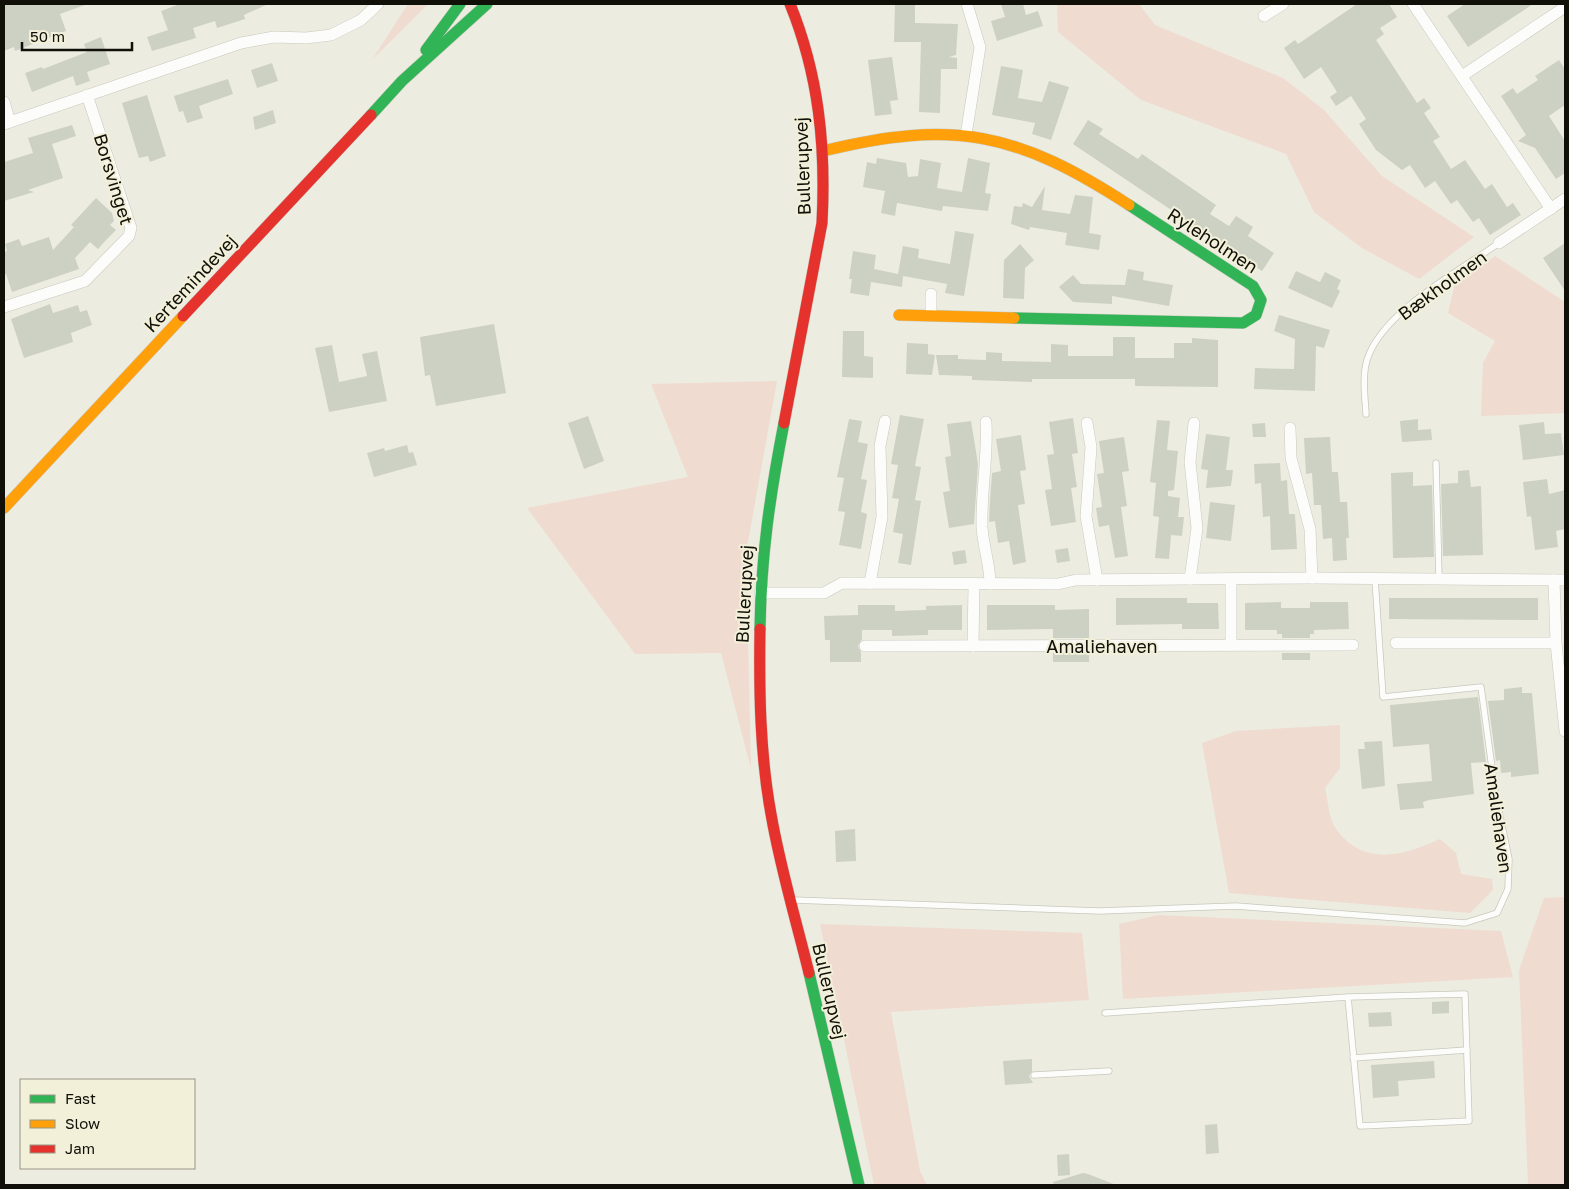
<svg xmlns="http://www.w3.org/2000/svg" width="1569" height="1189" font-family="'Golos Text',sans-serif">
  <style>
    .green { fill: #f0dbd0 }
    .building { fill: #cdd1c4 }
    .lines { fill: none; stroke-linecap: round; stroke-linejoin: round }
    .lane-casing { stroke: #c8c8be; stroke-width: 7 }
    .street-casing { stroke: #c8c8be; stroke-width: 12 }
    .fast-casing { stroke: #c8c8be; stroke-width: 12 }
    .slow-casing { stroke: #c8c8be; stroke-width: 12 }
    .jam-casing { stroke: #c8c8be; stroke-width: 12 }
    .lane { stroke: #fcfcfa; stroke-width: 5.5 }
    .street { stroke: #fcfcfa; stroke-width: 11 }
    .fast { stroke: #30b455; stroke-width: 11 }
    .slow { stroke: #ff9f0a; stroke-width: 11 }
    .jam { stroke: #e5322d; stroke-width: 11 }
    .labels { text-anchor: middle; dominant-baseline: central; stroke-width: 4; stroke-linejoin: round; paint-order: stroke }
    .street-label { font-size: 18px; fill: #100f08; stroke: #f3f0da }
  </style>
  <rect width="100%" height="100%" fill="#edece0"/>
  <!-- green -->
  <g class="green">
    <polygon points="408,4 428,4 372,60"/>
    <polygon points="1057,4 1139,4 1155,25 1283,78 1324,110 1382,176 1474,237 1419,279 1362,248 1314,212 1286,154 1141,100 1058,32"/>
    <polygon points="1495,256 1565,302 1565,413 1481,416 1483,363 1495,341 1448,313 1455,284"/>
    <polygon points="777,381 746,553 751,769 721,653 635,654 527,508 688,477 651,384"/>
    <path d="M1340,725v43l-15,20c3,12 4,32 11,41 28,38 67,27 104,10l16,14 5,21 31,5 1,11 -23,23 -241,-20 -27,-150 34,-12z"/>
    <polygon points="1565,897 1565,1185 1528,1185 1519,970 1544,898"/>
    <polygon points="1158,915 1501,931 1513,977 1123,999 1119,924"/>
    <polygon points="820,924 1082,933 1089,1000 891,1012 920,1171 927,1185 874,1185"/>
  </g>
  <!-- building -->
  <g class="building">
    <polygon points="4,4 84,4 85,5 60,14 66,31 15,51 14,47 4,51"/>
    <polygon points="180,4 268,4 244,15 245,19 217,28 215,21 193,28 196,38 152,51 147,37 168,30 161,11"/>
    <polygon points="895,4 915,4 915,23 958,24 956,55 949,57 957,58 957,69 941,69 940,113 919,112 921,42 894,42"/>
    <polygon points="1001,4 1023,4 1026,15 1038,11 1043,26 997,41 991,21 1005,17"/>
    <polygon points="1357,4 1389,4 1397,17 1380,28 1384,34 1376,40 1417,103 1424,98 1431,108 1424,113 1440,137 1433,141 1451,169 1465,160 1485,189 1492,184 1507,207 1513,203 1521,215 1490,235 1479,218 1473,222 1457,200 1451,204 1435,181 1425,188 1410,165 1402,170 1376,150 1359,124 1366,119 1351,96 1336,106 1330,97 1337,92 1321,67 1304,79 1284,48 1295,40 1298,44"/>
    <polygon points="1465,4 1533,4 1468,47 1447,16"/>
    <polygon points="101,37 110,64 87,72 90,81 76,86 73,76 32,92 25,73 42,67 43,69 87,52 84,44"/>
    <polygon points="892,57 898,100 890,101 892,114 875,116 868,60"/>
    <polygon points="1559,60 1565,69 1565,105 1549,116 1565,141 1565,173 1556,179 1535,148 1518,141 1526,135 1501,96 1513,88 1517,94 1538,80 1535,76"/>
    <polygon points="272,63 278,81 257,88 251,70"/>
    <polygon points="1001,66 1023,70 1018,98 1042,102 1049,81 1069,87 1051,140 1032,134 1035,123 992,115"/>
    <polygon points="228,79 233,94 199,106 203,118 187,123 183,111 179,112 174,96"/>
    <polygon points="147,95 166,156 150,162 148,156 139,158 122,103"/>
    <polygon points="273,110 276,123 255,130 253,117"/>
    <polygon points="1088,120 1103,129 1099,134 1138,159 1142,154 1216,205 1210,214 1229,226 1236,216 1253,227 1248,236 1274,253 1262,271 1073,144"/>
    <polygon points="72,125 76,136 52,144 63,178 28,190 34,192 4,201 4,162 33,153 28,138"/>
    <polygon points="877,158 906,163 908,177 918,176 920,159 941,163 937,188 962,192 968,158 990,163 985,193 991,194 988,211 943,206 942,211 897,203 895,216 881,213 885,191 863,187 867,162 876,164"/>
    <polygon points="1045,186 1042,210 1070,214 1075,195 1093,197 1089,233 1101,235 1099,250 1065,245 1067,233 1030,227 1029,230 1011,224 1014,206 1022,207 1023,203 1032,207"/>
    <polygon points="96,198 112,213 114,221 110,225 116,230 107,239 98,249 90,242 75,258 79,269 12,292 6,274 4,275 4,252 7,251 5,244 19,239 22,246 49,237 53,250 74,227 71,225"/>
    <polygon points="955,231 974,234 964,296 945,293 947,284 903,276 902,287 871,282 869,296 850,293 852,279 849,279 853,251 876,255 874,269 898,274 903,246 919,249 918,258 950,264"/>
    <polygon points="1565,243 1565,291 1543,258"/>
    <polygon points="1020,244 1034,260 1025,268 1024,299 1003,298 1004,260"/>
    <polygon points="1128,269 1144,272 1143,280 1173,285 1169,306 1112,296 1112,304 1073,302 1059,287 1073,275 1081,284 1125,285"/>
    <polygon points="1296,271 1320,282 1325,272 1341,280 1337,289 1340,291 1332,308 1288,288"/>
    <polygon points="50,304 53,313 78,305 80,312 87,310 92,325 71,333 73,342 24,358 11,319"/>
    <polygon points="1279,315 1330,330 1324,348 1316,346 1315,391 1254,389 1255,368 1294,369 1295,339 1274,331"/>
    <polygon points="494,324 506,393 436,406 430,375 425,376 420,337"/>
    <polygon points="843,331 864,331 864,356 873,357 873,378 842,377"/>
    <polygon points="1113,337 1135,337 1135,358 1174,358 1174,343 1192,343 1192,338 1218,340 1218,387 1135,386 1135,379 1032,379 1032,382 972,380 972,376 939,375 936,355 958,355 958,359 986,360 986,352 1002,353 1002,361 1051,362 1051,344 1068,345 1068,356 1113,356"/>
    <polygon points="907,343 928,344 928,354 935,355 932,375 906,374"/>
    <polygon points="332,345 339,382 367,376 362,354 377,351 387,401 329,412 315,348"/>
    <polygon points="900,415 924,419 915,466 921,467 915,500 921,501 911,565 898,563 903,534 893,532 899,499 892,498 898,465 891,464"/>
    <polygon points="588,416 604,461 584,469 568,423"/>
    <polygon points="1073,418 1078,453 1072,454 1077,487 1071,488 1076,522 1051,526 1045,490 1052,489 1047,455 1054,454 1049,422"/>
    <polygon points="849,419 862,421 858,442 868,444 861,479 867,480 861,512 867,514 861,549 839,545 845,512 838,511 844,478 837,477"/>
    <polygon points="1418,419 1418,430 1431,429 1432,440 1402,442 1400,421"/>
    <polygon points="1157,420 1170,421 1167,450 1178,451 1174,490 1168,491 1168,496 1180,498 1178,517 1184,517 1182,536 1171,535 1169,559 1155,558 1159,517 1153,516 1156,483 1150,482"/>
    <polygon points="971,421 978,464 974,524 949,528 943,492 950,491 945,457 951,456 947,424"/>
    <polygon points="1544,422 1545,434 1561,433 1564,455 1523,460 1519,425"/>
    <polygon points="1265,423 1266,437 1253,437 1252,424"/>
    <polygon points="1206,434 1230,437 1226,470 1233,470 1231,486 1206,488 1208,470 1201,469"/>
    <polygon points="1021,435 1026,470 1020,471 1025,504 1018,505 1026,562 1013,565 1009,541 998,543 995,521 989,522 990,501 992,473 1001,471 996,439"/>
    <polygon points="1124,437 1129,471 1122,472 1127,506 1121,507 1128,556 1115,558 1109,525 1099,527 1096,508 1102,507 1097,474 1104,473 1099,441"/>
    <polygon points="1330,437 1332,472 1338,472 1340,502 1347,502 1349,538 1346,538 1347,560 1333,561 1332,538 1323,539 1321,505 1314,505 1312,473 1306,474 1304,438"/>
    <polygon points="407,445 409,453 413,452 417,465 374,477 367,453 384,448 385,451"/>
    <polygon points="1280,463 1281,481 1287,480 1289,514 1295,514 1297,549 1271,550 1270,516 1263,517 1261,483 1255,484 1254,464"/>
    <polygon points="1469,470 1471,487 1481,486 1483,555 1443,556 1441,484 1458,483 1458,471"/>
    <polygon points="1413,472 1413,486 1432,485 1434,557 1393,558 1391,473"/>
    <polygon points="1547,479 1549,494 1565,490 1565,529 1556,531 1558,547 1535,550 1531,516 1527,517 1523,482"/>
    <polygon points="1210,502 1235,505 1231,541 1206,538"/>
    <polygon points="1068,548 1070,561 1057,563 1055,550"/>
    <polygon points="965,550 967,563 954,565 952,552"/>
    <polygon points="1116,598 1187,598 1187,603 1218,603 1219,629 1182,629 1182,624 1116,625"/>
    <polygon points="1389,598 1538,598 1538,620 1389,619"/>
    <polygon points="1281,602 1281,608 1310,608 1310,602 1348,602 1349,629 1314,630 1314,634 1310,634 1310,638 1282,638 1282,634 1277,634 1277,630 1245,630 1245,603"/>
    <polygon points="858,605 895,605 895,611 926,610 926,606 962,605 962,630 928,630 928,635 892,636 892,630 862,630 862,639 858,646 861,652 861,662 830,662 830,640 825,640 824,616 858,615"/>
    <polygon points="987,605 1055,605 1055,610 1089,609 1089,638 1053,638 1053,629 987,630"/>
    <rect x="1053" y="653" width="36" height="9"/>
    <rect x="1282" y="653" width="28" height="7"/>
    <polygon points="1522,687 1522,693 1532,693 1539,774 1511,777 1511,772 1501,773 1500,760 1496,761 1488,701 1504,700 1504,689"/>
    <polygon points="1478,697 1486,762 1471,763 1474,794 1429,800 1423,802 1424,808 1400,810 1397,784 1432,781 1429,744 1393,747 1390,705"/>
    <polygon points="1382,741 1385,786 1362,789 1358,749 1365,749 1364,742"/>
    <polygon points="855,829 856,861 836,862 835,831"/>
    <polygon points="1449,1001 1449,1013 1432,1014 1432,1002"/>
    <polygon points="1391,1012 1392,1026 1369,1027 1368,1013"/>
    <polygon points="1032,1059 1032,1071 1029,1076 1033,1083 1005,1085 1003,1061"/>
    <polygon points="1434,1061 1435,1078 1398,1081 1399,1096 1373,1098 1371,1065"/>
    <polygon points="1217,1124 1219,1153 1206,1154 1205,1125"/>
    <polygon points="1069,1154 1070,1175 1058,1176 1057,1155"/>
    <polygon points="1083,1173 1088,1174 1116,1185 1054,1185 1053,1182"/>
  </g>
  <g class="lines">
    <!-- lane casing -->
    <g class="lane-casing">
      <g id="lane">
        <path d="M1366,414c-1,-17 -4,-37 1,-54 15,-48 92,-89 132,-117"/>
        <polyline points="1436,463 1439,578"/>
        <polyline points="793,900 1099,911 1236,906 1465,923 1497,913 1508,889 1509,859 1496,797 1481,687 1383,697 1375,579"/>
        <polyline points="1105,1013 1348,997 1360,1126 1469,1121 1465,994 1348,997"/>
        <polyline points="1353,1058 1467,1050"/>
        <polyline points="1034,1075 1109,1071"/>
      </g>
    </g>
    <!-- street casing -->
    <g class="street-casing">
      <g id="street">
        <polyline points="1413,4 1551,209"/>
        <polyline points="1264,16 1283,4"/>
        <polyline points="1462,76 1565,7"/>
        <polyline points="4,102 10,122"/>
        <polyline points="4,124 241,43 274,37 306,38 331,35 361,20 378,4"/>
        <polyline points="966,135 980,47 967,4"/>
        <polyline points="1499,243 1565,199"/>
        <polyline points="931,294 931,315"/>
        <polyline points="4,307 85,281 129,236 131,228 87,95"/>
        <path d="M986,422c2,35 -5,70 -4,105 1,19 8,37 8,57"/>
        <polyline points="1087,423 1091,447 1086,516 1097,580"/>
        <polyline points="1290,428 1291,458 1310,529 1312,578"/>
        <polyline points="1190,579 1197,528 1190,462 1194,423"/>
        <polyline points="1231,579 1231,645"/>
        <polyline points="1554,580 1556,643 1565,731"/>
        <polyline points="870,583 882,517 880,446 885,421"/>
        <polyline points="760,593 824,593 842,583 1058,584 1076,580 1312,578 1565,580"/>
        <polyline points="1396,643 1556,643"/>
        <polyline points="865,646 1353,645"/>
        <polyline points="973,646 974,584"/>
      </g>
    </g>
    <!-- fast casing -->
    <g class="fast-casing">
      <g id="fast">
        <polyline points="426,50 460,4"/>
        <polyline points="371,115 402,81 487,4"/>
        <polyline points="1014,318 1243,323 1256,315 1261,300 1253,286 1129,205"/>
        <path d="M760,629c1,-73 10,-134 24,-206"/>
        <polyline points="809,973 859,1185"/>
      </g>
    </g>
    <!-- slow casing -->
    <g class="slow-casing">
      <g id="slow">
        <path d="M823,151c130,-32 194,-19 306,54"/>
        <polyline points="899,315 1014,318"/>
        <polyline points="4,508 183,316"/>
      </g>
    </g>
    <!-- jam casing -->
    <g class="jam-casing">
      <g id="jam">
        <polyline points="183,316 371,115"/>
        <path d="M784,423l38,-200c4,-76 -3,-148 -32,-219"/>
        <path d="M760,629c-1,61 0,125 11,185 9,53 25,106 38,159"/>
      </g>
    </g>
    <!-- lane -->
    <use href="#lane" class="lane"/>
    <!-- street -->
    <use href="#street" class="street"/>
    <!-- fast -->
    <use href="#fast" class="fast"/>
    <!-- slow -->
    <use href="#slow" class="slow"/>
    <!-- jam -->
    <use href="#jam" class="jam"/>
  </g>
  <g class="labels">
    <!-- street labels -->
    <g class="street-label">
      <text transform="translate(802 166) rotate(-92)">Bullerupvej</text>
      <text transform="translate(114 179) rotate(73)">Borsvinget</text>
      <text transform="translate(1213 240) rotate(33)">Ryleholmen</text>
      <text transform="translate(190 283) rotate(-47)">Kertemindevej</text>
      <text transform="translate(1442 285) rotate(-36)">Bækholmen</text>
      <text transform="translate(744 594) rotate(-87)">Bullerupvej</text>
      <text x="1102" y="646">Amaliehaven</text>
      <text transform="translate(1499 818) rotate(82)">Amaliehaven</text>
      <text transform="translate(830 991) rotate(77)">Bullerupvej</text>
    </g>
  </g>
  <!-- border -->
  <rect width="1569" height="1189" fill="none" stroke="#100f08" stroke-width="10"/>
  <!-- legend -->
  <rect x="20" y="1079" width="175" height="90" fill="#f3f0da" stroke="#989686"/>
  <rect x="30" y="1095" width="25" height="8" fill="#30b455" stroke="#989686"/>
  <text x="65" y="1104" font-size="15" fill="#100f08">Fast</text>
  <rect x="30" y="1120" width="25" height="8" fill="#ff9f0a" stroke="#989686"/>
  <text x="65" y="1129" font-size="15" fill="#100f08">Slow</text>
  <rect x="30" y="1145" width="25" height="8" fill="#e5322d" stroke="#989686"/>
  <text x="65" y="1154" font-size="15" fill="#100f08">Jam</text>
  <!-- scale -->
  <path d="M22 42v8h110v-8" fill="none" stroke="#100f08" stroke-width="2.5"/>
  <text x="30" y="42" font-size="15" fill="#100f08" stroke="#f3f0da" stroke-width="4" paint-order="stroke">50 m</text>
</svg>
